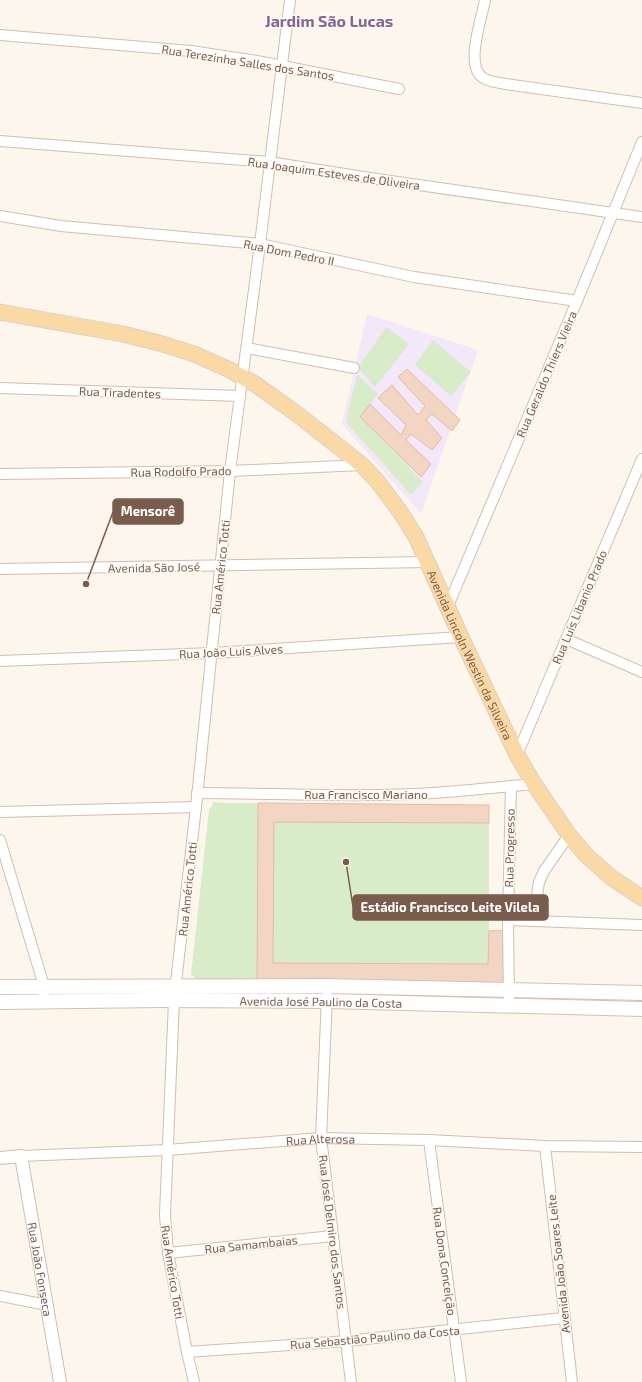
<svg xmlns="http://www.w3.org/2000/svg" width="642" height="1382" font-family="'Exo 2',sans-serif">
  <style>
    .education { fill: #f3e8fa }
    .green { fill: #d8ecc9 }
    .building { fill: #f3d5c3; stroke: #e6bba3 }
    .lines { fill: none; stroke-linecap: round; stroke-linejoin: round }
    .minor-casing { stroke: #d1beb0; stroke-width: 12 }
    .tertiary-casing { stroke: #d1beb0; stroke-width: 14 }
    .secondary-casing { stroke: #d6c0b0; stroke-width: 16 }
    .primary-casing { stroke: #dad1cd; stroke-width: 17 }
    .minor { stroke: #fff; stroke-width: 10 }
    .tertiary { stroke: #fff; stroke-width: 12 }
    .secondary { stroke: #fff; stroke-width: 14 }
    .primary { stroke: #fbd9a5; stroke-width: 15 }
    .labels { text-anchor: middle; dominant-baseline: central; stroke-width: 3; stroke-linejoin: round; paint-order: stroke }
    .street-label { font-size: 12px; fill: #7a5c4d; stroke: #fffaf3 }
    .district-label { font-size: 16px; font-weight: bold; fill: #846695; stroke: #fffaf3 }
    .leader { fill: none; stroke: #7a5c4d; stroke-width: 1.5 }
    .callout-dot { fill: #7a5c4d; stroke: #fffaf3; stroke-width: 1.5 }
    .callout { fill: #7a5c4d; stroke: #7a5c4d; stroke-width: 1.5 }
    .callout-label { font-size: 13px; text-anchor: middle; font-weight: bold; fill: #fff }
  </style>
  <rect width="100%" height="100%" fill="#fdf6ec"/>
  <!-- education -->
  <polygon class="education" points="367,314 478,350 421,514 342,424"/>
  <!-- green -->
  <g class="green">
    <polygon points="386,327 409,344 375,387 358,368"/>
    <polygon points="433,340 471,372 451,396 415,365"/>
    <polygon points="357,374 378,394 360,417 423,482 411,495 346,422"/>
    <polygon points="213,802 227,803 489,805 489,931 505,930 505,984 198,980 191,975 209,810 212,806"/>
  </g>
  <!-- building -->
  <g class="building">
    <polygon points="407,369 460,420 452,431 432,414 426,420 442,438 432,450 411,434 406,440 431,464 421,477 360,417 370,404 401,435 406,425 378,398 392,385 418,415 425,406 398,377"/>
    <polygon points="258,803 489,805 489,823 274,822 273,963 488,964 489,931 505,930 505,984 257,982"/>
  </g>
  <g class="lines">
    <!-- minor casing -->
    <g class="minor-casing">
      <g id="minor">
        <path d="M485,0c-3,17 -20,65 -3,77 6,5 15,5 23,7l137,19"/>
        <polyline points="0,35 191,51 257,61 399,89"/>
        <polyline points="0,141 269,162 370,178 642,217"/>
        <polyline points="0,216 61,226 260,244 414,277 577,301"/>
        <polyline points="247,348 354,368"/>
        <polyline points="0,388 240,396"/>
        <polyline points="0,474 230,471 362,465"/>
        <polyline points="0,569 428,562"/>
        <polyline points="448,606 577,301 642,142"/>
        <polyline points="566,639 642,672"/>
        <polyline points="0,661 212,653 461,637"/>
        <polyline points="517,755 642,459"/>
        <path d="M197,793c60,0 120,3 179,2 53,0 105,-6 158,-11"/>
        <polyline points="0,812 196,807"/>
        <polyline points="0,840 44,986 44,993"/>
        <polyline points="508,920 642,925"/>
        <polyline points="533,921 539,882 544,871 569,835"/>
        <polyline points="327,996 321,1138 351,1382"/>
        <polyline points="509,1005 508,920 511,786"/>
        <polyline points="429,1140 461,1382"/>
        <polyline points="545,1146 572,1382"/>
        <path id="s1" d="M21,1156l146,-6 154,-12 108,2 116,6 97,1"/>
        <polyline points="168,1253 333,1236"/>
        <polyline points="0,1296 47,1305"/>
        <polyline points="187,1352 347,1341 563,1318"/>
        <polyline points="194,1382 187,1352 168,1253 165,1215 174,1000 196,807 230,471 260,244 290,0"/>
      </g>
    </g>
    <!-- tertiary casing -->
    <g class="tertiary-casing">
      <g id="tertiary">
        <path id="s2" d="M0,1158l21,-2 39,226"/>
      </g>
    </g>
    <!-- secondary casing -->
    <g class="secondary-casing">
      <g id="secondary">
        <polyline points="0,987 327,986 642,993"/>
        <path id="s3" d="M0,1002l161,-2 166,1 315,8"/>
      </g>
    </g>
    <!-- primary casing -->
    <g class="primary-casing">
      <g id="primary">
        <path id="s4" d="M0,312l123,22 36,9 35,11 34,15 27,15 42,30 65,51 16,17 23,31 15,24 45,100 56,118 17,29 35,51 17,20 26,23 30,20"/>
      </g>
    </g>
    <!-- minor -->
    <use href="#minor" class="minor"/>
    <!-- tertiary -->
    <use href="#tertiary" class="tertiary"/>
    <!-- secondary -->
    <use href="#secondary" class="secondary"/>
    <!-- primary -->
    <use href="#primary" class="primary"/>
  </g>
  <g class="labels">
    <!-- street labels -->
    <g class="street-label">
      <text transform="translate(248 62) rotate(9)">Rua Terezinha Salles dos Santos</text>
      <text transform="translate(334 173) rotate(8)">Rua Joaquim Esteves de Oliveira</text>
      <text transform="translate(289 252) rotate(11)">Rua Dom Pedro II</text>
      <text transform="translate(546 374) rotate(-67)">Rua Geraldo Thiers Vieira</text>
      <text transform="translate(120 392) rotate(2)">Rua Tiradentes</text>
      <text transform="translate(181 471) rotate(-1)">Rua Rodolfo Prado</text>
      <text transform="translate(154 567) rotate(-1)">Avenida São José</text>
      <text transform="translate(220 567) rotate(-84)">Rua Américo Totti</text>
      <text transform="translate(579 607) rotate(-67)">Rua Luis Libanio Prado</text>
      <text transform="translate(231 651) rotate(-3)">Rua João Luis Alves</text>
      <text stroke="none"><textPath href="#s4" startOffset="621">Avenida Lincoln Westin da Silveira</textPath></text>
      <text x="366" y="794">Rua Francisco Mariano</text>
      <text transform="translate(509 848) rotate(-89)">Rua Progresso</text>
      <text transform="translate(187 889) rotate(-84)">Rua Américo Totti</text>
      <text stroke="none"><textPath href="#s3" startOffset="321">Avenida José Paulino da Costa</textPath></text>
      <text stroke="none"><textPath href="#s1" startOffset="300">Rua Alterosa</textPath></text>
      <text transform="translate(333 1232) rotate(83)">Rua José Delmiro dos Santos</text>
      <text transform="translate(251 1244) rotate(-6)">Rua Samambaias</text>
      <text transform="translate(445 1261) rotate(82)">Rua Dona Conceição</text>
      <text transform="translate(558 1264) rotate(-96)">Avenida João Soares Leite</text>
      <text stroke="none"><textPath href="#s2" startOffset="136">Rua João Fonseca</textPath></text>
      <text transform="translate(173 1272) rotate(81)">Rua Américo Totti</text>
      <text transform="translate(375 1337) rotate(-5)">Rua Sebastião Paulino da Costa</text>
    </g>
    <!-- district labels -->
    <g class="district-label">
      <text x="329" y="20">Jardim São Lucas</text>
    </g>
  </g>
  <!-- callouts -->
  <path class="leader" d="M86 584L113 512M346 862L353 907"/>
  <g class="callout-dot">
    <circle cx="86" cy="584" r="4"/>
    <circle cx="346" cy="862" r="4"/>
  </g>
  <g class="callout">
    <rect x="113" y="499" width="70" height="25" rx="4"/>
    <rect x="353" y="895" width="195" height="25" rx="4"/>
  </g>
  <g class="callout-label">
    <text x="148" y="516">Mensorê</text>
    <text x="450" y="912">Estádio Francisco Leite Vilela</text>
  </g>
</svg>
